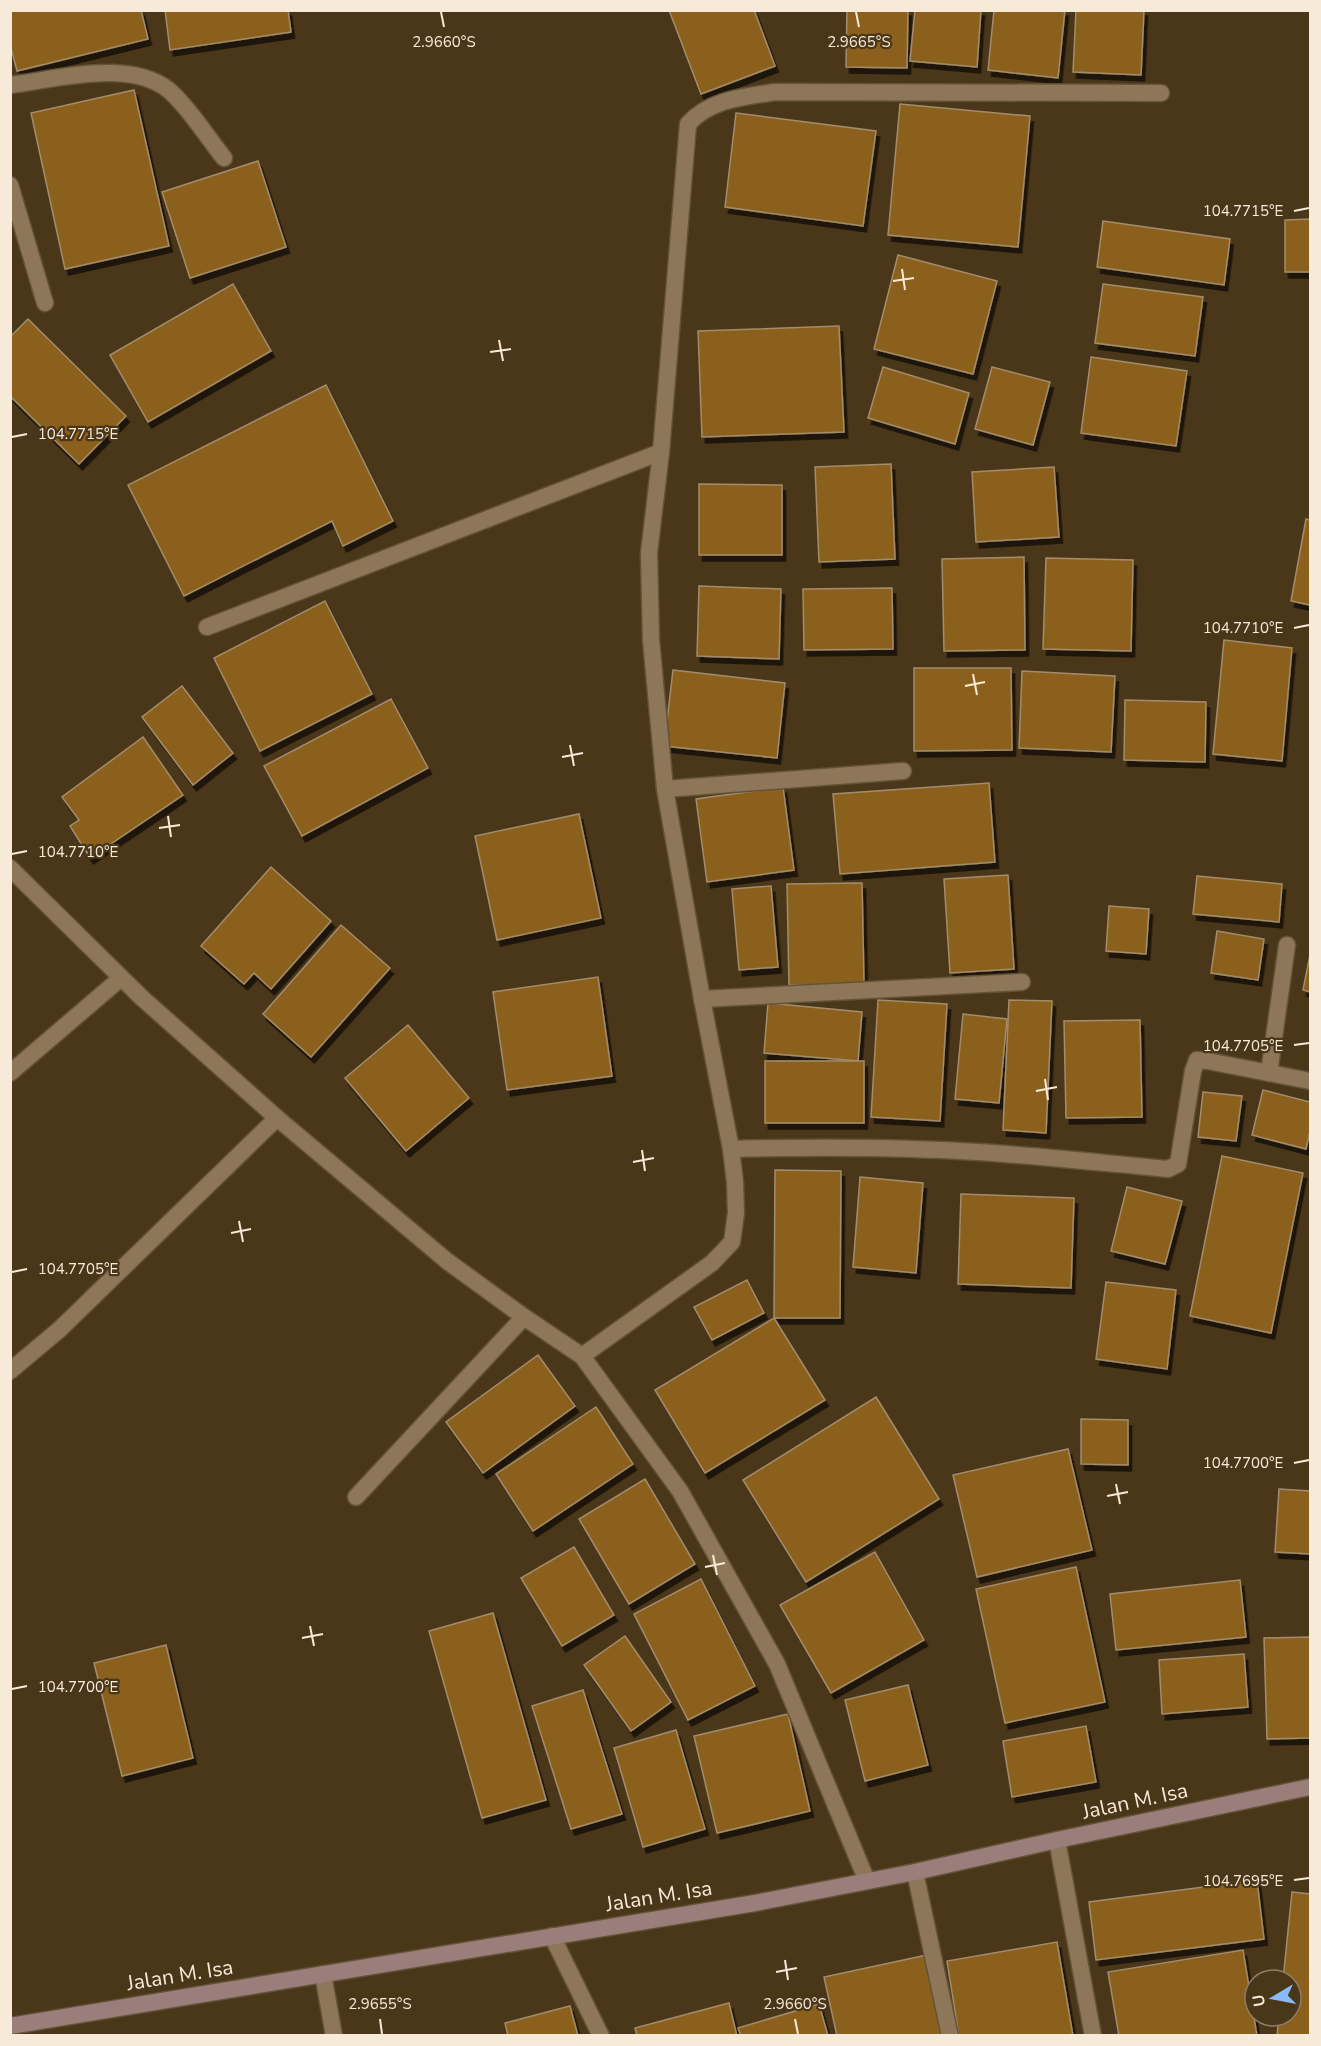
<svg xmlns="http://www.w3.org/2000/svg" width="1321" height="2046" font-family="'Nunito Sans',sans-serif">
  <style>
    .building { fill: #8b611a; stroke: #a38c6c; stroke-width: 1.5; filter: url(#shadow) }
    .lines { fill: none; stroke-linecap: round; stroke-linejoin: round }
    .minor-casing { stroke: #645238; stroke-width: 19 }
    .secondary-casing { stroke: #645238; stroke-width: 19 }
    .minor { stroke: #8d7758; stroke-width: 16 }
    .secondary { stroke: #9a7e7a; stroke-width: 16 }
    .ticks { fill: none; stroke: #f7ead9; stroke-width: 2 }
    .labels { text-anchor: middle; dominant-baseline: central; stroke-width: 4.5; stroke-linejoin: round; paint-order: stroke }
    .street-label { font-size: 21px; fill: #f7ead9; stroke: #4a3619 }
    .ticks-label { font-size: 15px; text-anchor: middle; fill: #f7ead9; stroke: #4a3619; stroke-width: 4.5; stroke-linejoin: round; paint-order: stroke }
  </style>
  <defs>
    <filter id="shadow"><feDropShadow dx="3.5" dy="6" stdDeviation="0" flood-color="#0009"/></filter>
  </defs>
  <rect width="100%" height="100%" fill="#4a3619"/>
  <!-- building -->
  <g class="building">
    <polygon points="10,10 141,10 148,39 17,71 10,44"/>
    <polygon points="165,10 288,10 291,32 170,50"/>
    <polygon points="669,10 754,10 775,66 701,94"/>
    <polygon points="847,10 908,10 907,68 846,67"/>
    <polygon points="915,10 981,10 977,67 910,61"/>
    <polygon points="994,10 1065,10 1058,78 988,70"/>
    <polygon points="1076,10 1144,10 1141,75 1073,72"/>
    <polygon points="134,90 169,246 65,269 31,113"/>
    <polygon points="900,104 1030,116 1018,247 888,235"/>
    <polygon points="736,113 876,131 863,226 725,207"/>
    <polygon points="258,161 286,247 190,278 162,192"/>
    <polygon points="1310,219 1310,272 1285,272 1285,220"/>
    <polygon points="1103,221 1230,239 1224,285 1097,267"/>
    <polygon points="898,255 997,281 973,374 874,349"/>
    <polygon points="233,284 271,351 148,422 110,355"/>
    <polygon points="1103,284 1203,297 1195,356 1095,343"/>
    <polygon points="28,319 126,416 79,464 10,396 10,337"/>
    <polygon points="839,326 844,432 702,437 698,331"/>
    <polygon points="1091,357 1187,371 1176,446 1081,433"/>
    <polygon points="883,367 969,393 955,444 868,418"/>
    <polygon points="992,367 1050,382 1033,445 975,429"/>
    <polygon points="326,385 393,521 343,546 332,521 184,596 128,485"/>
    <polygon points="891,464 895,559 819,562 815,467"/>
    <polygon points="1054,467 1059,537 976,542 972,472"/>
    <polygon points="699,484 782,485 782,555 699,555"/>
    <polygon points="1306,519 1310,520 1310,605 1291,601"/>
    <polygon points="1024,557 1025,650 944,651 942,559"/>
    <polygon points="1046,558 1133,560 1131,651 1043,649"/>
    <polygon points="699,586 781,589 779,659 697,656"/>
    <polygon points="892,588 893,649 804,650 803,589"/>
    <polygon points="325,601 372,694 260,751 214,658"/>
    <polygon points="1224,640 1292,648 1282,761 1213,754"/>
    <polygon points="914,668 1011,668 1012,750 914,751"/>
    <polygon points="673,670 785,683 777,758 664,746"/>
    <polygon points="1022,671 1115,676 1111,752 1019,748"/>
    <polygon points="182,686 233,753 193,785 142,717"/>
    <polygon points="391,699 428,768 302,836 264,766"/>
    <polygon points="1125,700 1206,702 1205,762 1124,760"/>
    <polygon points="143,737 183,795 90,858 70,826 79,820 62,797"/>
    <polygon points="989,783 995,862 840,874 833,794"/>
    <polygon points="783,787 794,870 707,882 696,799"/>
    <polygon points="579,814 601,918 497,940 475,836"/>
    <polygon points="271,867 331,921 271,989 254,973 244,984 201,946"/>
    <polygon points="1008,875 1014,969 950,973 944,879"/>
    <polygon points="1197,876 1282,884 1279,922 1193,914"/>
    <polygon points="862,883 864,984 789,985 787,884"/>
    <polygon points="771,886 778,967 739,970 732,889"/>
    <polygon points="1109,906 1149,909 1146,954 1106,951"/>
    <polygon points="341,925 390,968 311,1057 263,1014"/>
    <polygon points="1217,931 1264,939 1258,980 1211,973"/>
    <polygon points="1310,955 1310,992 1303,990"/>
    <polygon points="598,977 612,1076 507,1090 493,992"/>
    <polygon points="878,1000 947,1004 940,1121 871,1117"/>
    <polygon points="1009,1000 1052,1001 1046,1133 1003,1130"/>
    <polygon points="768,1003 862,1012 858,1061 764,1053"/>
    <polygon points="963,1014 1007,1019 999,1103 955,1099"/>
    <polygon points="1140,1020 1142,1117 1066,1118 1064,1021"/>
    <polygon points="408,1025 469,1098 406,1151 345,1078"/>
    <rect x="765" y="1061" width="99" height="62"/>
    <polygon points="1263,1090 1310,1102 1310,1131 1306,1149 1252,1135"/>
    <polygon points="1203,1092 1242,1096 1236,1141 1198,1137"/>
    <polygon points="1222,1156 1303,1173 1271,1333 1190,1316"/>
    <polygon points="775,1170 841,1171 840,1318 774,1318"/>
    <polygon points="860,1177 923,1183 916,1273 853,1267"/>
    <polygon points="1127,1187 1182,1201 1165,1264 1111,1251"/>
    <polygon points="961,1194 1074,1198 1071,1288 958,1284"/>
    <polygon points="747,1280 764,1313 712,1340 694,1307"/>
    <polygon points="1106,1282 1176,1290 1167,1369 1096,1359"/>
    <polygon points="774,1318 825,1400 705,1473 655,1390"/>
    <polygon points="538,1355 575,1406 483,1473 446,1422"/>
    <polygon points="876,1397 939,1499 806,1582 743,1480"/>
    <polygon points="596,1407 633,1464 533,1531 496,1474"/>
    <polygon points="1081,1419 1128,1420 1128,1465 1081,1464"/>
    <polygon points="1068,1449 1092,1550 977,1577 953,1475"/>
    <polygon points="645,1479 695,1564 629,1604 579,1519"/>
    <polygon points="1279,1489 1310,1491 1310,1554 1275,1552"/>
    <polygon points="574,1547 614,1615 562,1646 521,1578"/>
    <polygon points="875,1552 924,1640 831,1693 780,1605"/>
    <polygon points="1076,1567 1105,1702 1005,1723 976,1589"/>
    <polygon points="701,1579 755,1686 688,1720 634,1614"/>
    <polygon points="1240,1580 1246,1637 1116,1650 1110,1594"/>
    <polygon points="493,1613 546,1800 482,1818 429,1631"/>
    <polygon points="625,1636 671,1702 631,1731 584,1665"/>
    <polygon points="1310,1637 1310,1738 1267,1739 1264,1638"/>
    <polygon points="166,1645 193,1758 122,1776 94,1663"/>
    <polygon points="1244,1654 1248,1707 1162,1714 1159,1660"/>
    <polygon points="908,1685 928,1765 865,1781 845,1700"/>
    <polygon points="583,1690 622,1814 571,1829 532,1706"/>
    <polygon points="788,1714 810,1811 717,1833 694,1736"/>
    <polygon points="1086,1726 1096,1782 1012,1797 1003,1741"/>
    <polygon points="676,1730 705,1829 643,1847 614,1748"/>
    <polygon points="1257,1880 1264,1939 1096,1960 1089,1902"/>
    <polygon points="1292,1892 1310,1894 1310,2036 1277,2036 1279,2016 1291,2016 1291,1980 1283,1980"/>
    <polygon points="1057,1942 1073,2036 959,2036 947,1961"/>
    <polygon points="1243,1950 1257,2036 1119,2036 1108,1972"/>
    <polygon points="927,1955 944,2036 837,2036 824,1977"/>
    <polygon points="729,2003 737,2036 637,2036 635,2028"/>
    <polygon points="819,2004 828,2036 741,2036 738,2028"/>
    <polygon points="570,2006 578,2036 508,2036 505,2023"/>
  </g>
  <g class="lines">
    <!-- minor casing -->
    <g class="minor-casing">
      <g id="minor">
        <path d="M10,85c48,-6 128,-29 165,11 18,18 33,42 49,62"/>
        <polyline points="10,185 45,303"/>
        <polyline points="207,627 661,452"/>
        <polyline points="665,789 903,771"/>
        <polyline points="10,868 141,997 277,1118 447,1261 524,1317 582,1356 680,1491 777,1664 867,1881"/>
        <polyline points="702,999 1022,982"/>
        <polyline points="10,1073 121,978"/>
        <polyline points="1269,1073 1287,945"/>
        <path d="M731,1149c82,-2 164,-2 246,3 64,4 127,11 191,17l10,-5 15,-93 4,-11 11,1 102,20"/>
        <path d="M582,1356l130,-93 20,-21 4,-29 -1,-31 -4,-33 -29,-150 -37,-210 -14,-149 -2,-87 12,-101 27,-328c22,-25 56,-27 87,-32l386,1"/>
        <polyline points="10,1371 60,1329 277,1118"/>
        <polyline points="356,1497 524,1317"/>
        <polyline points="1057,1840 1093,2036"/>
        <polyline points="915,1872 950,2036"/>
        <polyline points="552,1936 601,2036"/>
        <polyline points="323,1974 334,2036"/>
      </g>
    </g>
    <!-- secondary casing -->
    <g class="secondary-casing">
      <polyline id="secondary" points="10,2026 755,1903 915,1872 1057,1840 1310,1787"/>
    </g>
    <!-- minor -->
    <use href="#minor" class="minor"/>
    <!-- secondary -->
    <use href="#secondary" class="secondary"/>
  </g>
  <!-- ticks -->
  <path class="ticks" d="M441,12l3,15M856,12l3,15M1294,211l15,-3M902,269l3,21M893,281l21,-3M499,340l4,21M490,352l21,-3M12,437l15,-3M1294,628l15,-3M973,674l4,21M965,686l20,-4M570,745l4,21M562,757l21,-4M168,816l3,21M159,828l21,-3M12,854l15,-3M1294,1045l15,-2M1045,1079l3,21M1036,1091l21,-4M642,1150l3,21M633,1162l21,-4M239,1221l4,21M231,1233l20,-4M12,1272l15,-3M1294,1463l15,-3M1116,1484l4,20M1107,1496l21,-4M713,1555l4,20M705,1567l20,-4M310,1626l4,20M302,1638l21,-4M12,1689l15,-3M1294,1880l15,-2M785,1960l3,20M776,1972l21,-4M380,2019l2,15M795,2019l3,15"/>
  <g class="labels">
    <!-- street labels -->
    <g class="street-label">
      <text transform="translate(1135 1801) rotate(-12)">Jalan M. Isa</text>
      <text transform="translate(659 1896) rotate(-9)">Jalan M. Isa</text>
      <text transform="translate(180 1975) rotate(-9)">Jalan M. Isa</text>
    </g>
  </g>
  <g class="ticks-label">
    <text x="444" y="47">2.9660°S</text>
    <text x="859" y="47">2.9665°S</text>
    <text x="1243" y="216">104.7715°E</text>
    <text x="78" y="439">104.7715°E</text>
    <text x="1243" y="633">104.7710°E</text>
    <text x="78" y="857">104.7710°E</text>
    <text x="1243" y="1051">104.7705°E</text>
    <text x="78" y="1274">104.7705°E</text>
    <text x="1243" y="1468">104.7700°E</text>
    <text x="78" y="1692">104.7700°E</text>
    <text x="1243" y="1886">104.7695°E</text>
    <text x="380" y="2009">2.9655°S</text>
    <text x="795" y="2009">2.9660°S</text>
  </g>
  <!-- border -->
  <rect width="1321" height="2046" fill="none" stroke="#f7ead9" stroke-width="24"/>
  <!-- north arrow -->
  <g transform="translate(1273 1998) rotate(260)"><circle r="28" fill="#4a3619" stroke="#8f7e66" stroke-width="1.5"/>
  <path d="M0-4.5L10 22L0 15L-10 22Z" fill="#88bafc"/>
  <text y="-9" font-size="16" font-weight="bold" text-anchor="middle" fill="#f7ead9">U</text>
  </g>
</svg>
